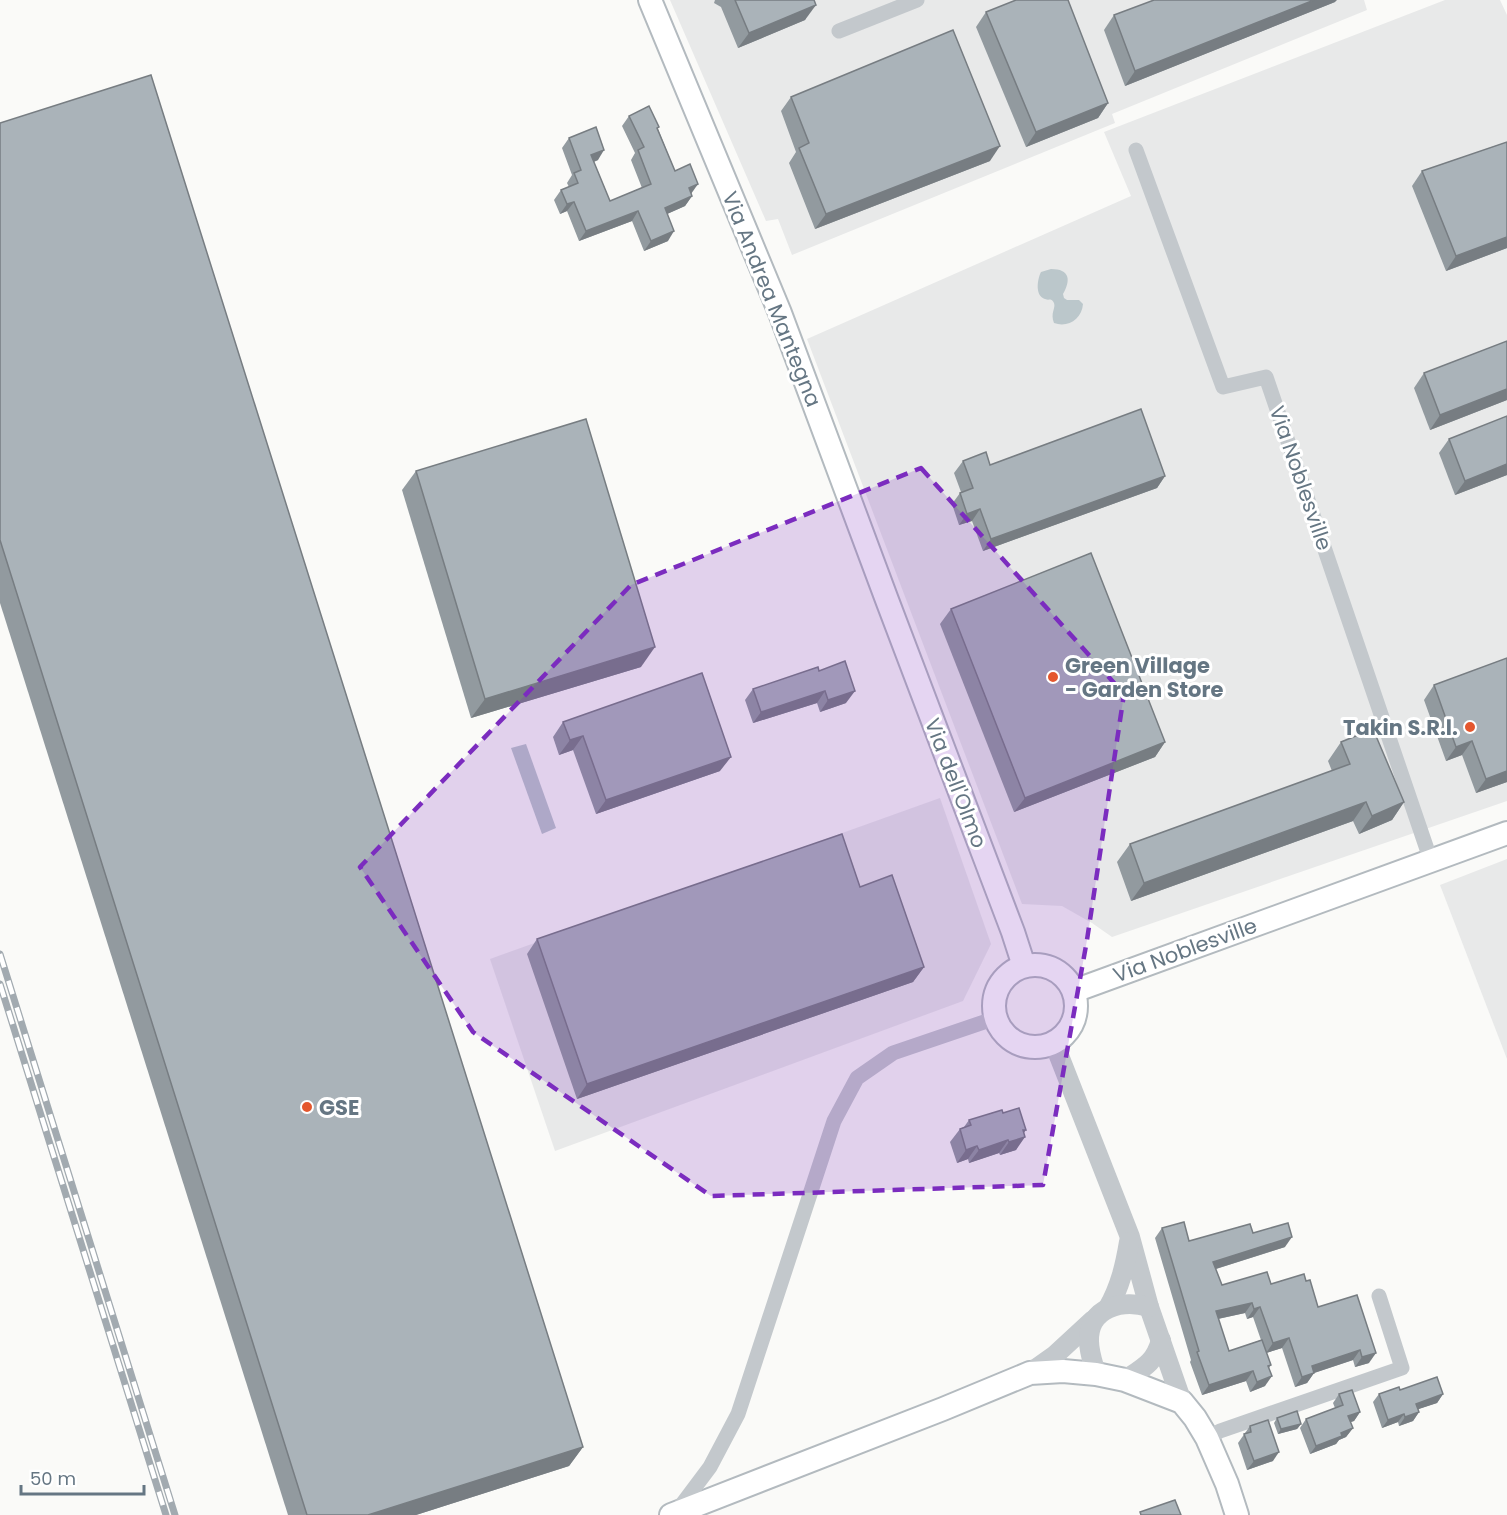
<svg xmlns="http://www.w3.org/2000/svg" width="1507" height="1515" font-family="Poppins,sans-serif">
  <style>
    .built { fill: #e8e9e9 }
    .water { fill: #bbc7cb }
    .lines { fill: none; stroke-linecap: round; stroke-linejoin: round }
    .secondary-casing { stroke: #b3babf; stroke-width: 26 }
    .minor { stroke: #c3c8cc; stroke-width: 15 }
    .tertiary { stroke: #c3c8cc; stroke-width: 20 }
    .secondary { stroke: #fff; stroke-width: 22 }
    .rail-casing { stroke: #a2aab0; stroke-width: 7 }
    .rail { stroke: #fff; stroke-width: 4.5; stroke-dasharray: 14; stroke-linecap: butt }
    .wall { fill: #929a9f; fill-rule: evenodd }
    .shaded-wall { fill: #777d82 }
    .building { fill: #aab3b9; stroke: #777d82; stroke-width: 1.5 }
    .marked { fill: #7b2cbf; fill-opacity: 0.2; stroke: #7b2cbf; stroke-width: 4.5; stroke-dasharray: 12 8; stroke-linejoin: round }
    .poi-dot { fill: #e4572e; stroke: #fff; stroke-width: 2 }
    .labels { text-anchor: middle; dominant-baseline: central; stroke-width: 6; stroke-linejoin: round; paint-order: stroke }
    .street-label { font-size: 21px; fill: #657683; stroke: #fff }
    .poi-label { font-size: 21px; font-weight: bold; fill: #657683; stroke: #fff; text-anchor: start }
  </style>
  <rect width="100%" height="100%" fill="#fafaf8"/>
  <!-- built -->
  <g class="built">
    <polygon points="670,0 1364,0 1367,10 1112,114 1115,123 792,255 778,219 766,221"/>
    <polygon points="1445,0 1500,0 1507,15 1507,801 1112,937 1092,923 1062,906 1022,904 807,339 1131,196 1104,132"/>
    <polygon points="940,798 991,944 963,1001 555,1151 490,959"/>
    <polygon points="1507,859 1507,1059 1440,885"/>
  </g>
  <!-- water -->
  <g class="water">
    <path d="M1051,269c19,0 20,11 12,25l1,4 3,2h12l4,4c-1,15 -15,24 -29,19 -4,-10 2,-15 0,-20 -3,-6 -4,-2 -9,-4 -10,-3 -8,-19 -4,-27z"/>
    <polygon points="526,744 556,828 542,834 511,748"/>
  </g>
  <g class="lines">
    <!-- secondary casing -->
    <g class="secondary-casing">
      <g id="secondary">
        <polyline points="650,0 780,313 887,600 1013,932 1024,966"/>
        <circle cx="1035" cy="1006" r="41"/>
        <polyline points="1074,991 1507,833"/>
        <polyline points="671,1515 943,1409 1030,1373 1063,1371 1096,1374 1125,1380 1182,1402 1195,1418 1207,1438 1227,1484 1237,1515"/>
      </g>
    </g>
    <!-- minor -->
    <g class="minor">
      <polyline points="839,31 917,0"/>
      <polyline points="1136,150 1223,387 1266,377 1431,861"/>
      <polyline points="1207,1438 1220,1431 1402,1368 1379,1296"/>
      <polyline points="677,1511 710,1467 738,1414 834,1121 857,1078 893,1053 996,1018"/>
    </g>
    <!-- tertiary -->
    <g class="tertiary">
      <polyline points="1054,1043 1130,1237 1149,1307 1182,1402"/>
      <path d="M1108,1308c12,-21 17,-42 21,-66"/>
      <polyline points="1030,1373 1054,1356 1093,1320"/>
      <path d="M1096,1374c-3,-11 -7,-22 -7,-33 -1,-34 34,-42 60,-34"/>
      <path d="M1125,1380c18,-12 30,-17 36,-40"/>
    </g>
    <!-- secondary -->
    <use href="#secondary" class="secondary"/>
    <!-- rail casing -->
    <g class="rail-casing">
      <g id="rail">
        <polyline points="0,954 175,1515"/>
        <polyline points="0,984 166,1515"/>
      </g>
    </g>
    <!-- rail -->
    <use href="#rail" class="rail"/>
  </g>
  <!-- wall -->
  <g class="wall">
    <polygon points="715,0 814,0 805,20 738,48 721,7 714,3"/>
    <polygon points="1335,2 1125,86 1104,30 1114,15"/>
    <polygon points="986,12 1108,103 1098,118 1026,147 976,27"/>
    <polygon points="791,97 990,161 815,229 789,163 796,152 781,111"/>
    <polygon points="629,116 658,129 675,171 692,196 685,206 667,214 668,241 644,251 632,221 579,241 567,211 560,214 554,200 561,190 569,187 567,183 572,175 562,148 569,138 598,160 594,162 610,201 642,188 631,160 635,153 622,126"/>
    <polygon points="0,123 583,1447 569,1466 416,1515 288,1515 0,603"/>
    <polygon points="1507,142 1507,248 1446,271 1412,186 1422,171"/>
    <polygon points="1507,341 1507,400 1430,430 1414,388 1424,373"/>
    <polygon points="1449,439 1507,475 1455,495 1439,453"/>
    <polygon points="963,461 990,465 1165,476 1157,488 983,551 972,521 959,525 952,504 960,493 961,492 954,473"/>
    <polygon points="416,471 641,667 471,718 402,490"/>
    <polygon points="951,609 1165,742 1155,757 1014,812 940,624"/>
    <polygon points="1507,658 1507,782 1476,793 1462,755 1446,761 1424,700 1434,685"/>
    <polygon points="819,671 846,703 820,712 817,703 753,723 745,700 753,689"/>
    <polygon points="563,722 720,771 596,814 573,750 559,755 553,737"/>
    <polygon points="1341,742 1404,802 1392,820 1359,834 1353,821 1131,901 1117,862 1130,844 1332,771 1328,761"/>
    <polygon points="860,887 924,967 913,982 577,1099 527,954 537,939"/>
    <polygon points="1003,1113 1024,1133 1016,1150 1000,1155 999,1153 969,1163 968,1159 957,1163 950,1142 960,1129 964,1127 969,1120"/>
    <path d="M1162,1228l27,13 64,-8 32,14 -69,22 6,16 49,-1 35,-3 12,26 39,-12 12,68 -14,4 -2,-7 -39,13 -7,10 -12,4 -13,-39 -16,5 5,12 -2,3 -4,18 -15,6 -4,-11 -44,14 -12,-33 1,-2 -36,-122zM1245,1313l2,6 6,-2 8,23 -32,11 -11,-32z"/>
    <polygon points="1400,1390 1443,1394 1437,1403 1418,1409 1419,1412 1413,1421 1399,1426 1398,1422 1382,1428 1373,1402 1379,1394"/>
    <polygon points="1339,1394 1360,1412 1354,1421 1350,1422 1353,1428 1346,1437 1339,1440 1336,1444 1310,1454 1300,1428 1306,1419 1335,1408 1333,1403"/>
    <polygon points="1277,1418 1301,1424 1297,1429 1278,1434 1274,1423"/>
    <polygon points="1250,1426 1273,1461 1247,1470 1238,1443"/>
  </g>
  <!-- shaded-wall -->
  <g class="shaded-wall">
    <polygon points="1314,0 1337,0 1335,2 1125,86 1135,71"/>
    <polygon points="816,5 805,20 738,48 749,33"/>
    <polygon points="1108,103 1098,118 1026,147 1036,132"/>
    <polygon points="1000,146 990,161 815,229 826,214"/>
    <polygon points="604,150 598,160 584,165 591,155"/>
    <polygon points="698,184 691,194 689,188"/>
    <polygon points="692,196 685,206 658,218 665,208"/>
    <polygon points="574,202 567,211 560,214 567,204"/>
    <polygon points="638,211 632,221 579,241 586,231"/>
    <polygon points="674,231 668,241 644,251 651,241"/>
    <polygon points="1507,237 1507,248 1446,271 1456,256"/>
    <polygon points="1507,389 1507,400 1430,430 1440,415"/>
    <polygon points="1507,464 1507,475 1455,495 1465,481"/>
    <polygon points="1165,476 1157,488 983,551 991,539"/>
    <polygon points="980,509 972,521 959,525 967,514"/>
    <polygon points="655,647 641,667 471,718 485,699"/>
    <polygon points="825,691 817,703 753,723 761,712"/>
    <polygon points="855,691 846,703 820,712 828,700"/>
    <polygon points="583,736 573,750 559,755 570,740"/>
    <polygon points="1472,741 1462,755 1446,761 1456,747"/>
    <polygon points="1165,742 1155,757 1014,812 1025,798"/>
    <polygon points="731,757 720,771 596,814 606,800"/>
    <polygon points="1507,771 1507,782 1476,793 1486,779"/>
    <polygon points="1366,802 1353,821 1131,901 1144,883"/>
    <polygon points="1404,802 1392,820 1359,834 1372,816"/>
    <polygon points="924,967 913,982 577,1099 587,1084"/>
    <polygon points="1023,1130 1026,1130 1019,1139 1025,1137 1016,1150 1000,1155 1009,1142"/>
    <polygon points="1008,1140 999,1153 969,1163 979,1150"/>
    <polygon points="977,1146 968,1159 957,1163 966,1150"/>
    <polygon points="1292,1237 1285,1247 1206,1272 1213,1262"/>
    <polygon points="1252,1303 1245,1313 1208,1321 1216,1311"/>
    <polygon points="1260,1307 1253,1317 1247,1319 1254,1309"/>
    <polygon points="1289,1338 1282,1348 1266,1353 1273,1343"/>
    <polygon points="1360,1350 1353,1360 1314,1373 1307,1383 1295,1387 1302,1377 1312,1366"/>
    <polygon points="1376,1353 1369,1363 1355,1367 1362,1357"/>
    <polygon points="1253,1371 1246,1381 1202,1395 1209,1385"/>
    <polygon points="1272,1376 1265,1386 1250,1392 1257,1382"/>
    <polygon points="1443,1394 1437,1403 1410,1412 1416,1404"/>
    <polygon points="1360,1412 1354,1421 1342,1425 1348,1416"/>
    <polygon points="1419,1412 1413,1421 1399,1426 1405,1417"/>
    <polygon points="1404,1414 1398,1422 1382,1428 1388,1420"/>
    <polygon points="1301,1424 1297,1429 1278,1434 1281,1429"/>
    <polygon points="1353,1428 1346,1437 1339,1440 1336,1444 1310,1454 1316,1446 1341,1433"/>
    <polygon points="583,1447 569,1466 416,1515 368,1515"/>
    <polygon points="1279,1452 1273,1461 1247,1470 1254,1461"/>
  </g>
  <!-- building -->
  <g class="building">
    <polygon points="735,0 814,0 816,5 749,33"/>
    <polygon points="1016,0 1068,0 1108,103 1036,132 986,12"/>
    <polygon points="1154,0 1314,0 1135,71 1114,15"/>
    <polygon points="953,30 1000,146 826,214 799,148 809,143 791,97"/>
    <polygon points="151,75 583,1447 368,1515 307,1515 0,540 0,123"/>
    <polygon points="649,106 659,127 657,128 675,171 690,164 698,184 689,188 692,196 665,208 674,231 651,241 638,211 586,231 574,202 567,204 561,190 578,183 574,173 581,170 569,138 596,127 604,150 591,155 610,201 651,184 638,150 644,147 629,116"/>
    <polygon points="1507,142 1507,237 1456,256 1422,171"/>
    <polygon points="1507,341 1507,389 1440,415 1424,373"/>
    <polygon points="1141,409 1165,476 991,539 980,509 967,514 960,493 973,488 963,461 986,452 990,465"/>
    <polygon points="1507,416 1507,464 1465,481 1449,439"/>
    <polygon points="586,419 655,647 485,699 416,471"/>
    <polygon points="1091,553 1165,742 1025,798 951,609"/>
    <polygon points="1507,658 1507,771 1486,779 1472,741 1456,747 1434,685"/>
    <polygon points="845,661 855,691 828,700 825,691 761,712 753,689 818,667 819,671"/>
    <polygon points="702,673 731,757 606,800 583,736 570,740 563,722"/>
    <polygon points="1373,729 1404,802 1372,816 1366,802 1144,883 1130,844 1350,764 1341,742"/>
    <polygon points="842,834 860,887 892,875 924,967 587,1084 537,939"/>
    <polygon points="1019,1108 1026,1130 1023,1130 1025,1137 1009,1142 1008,1140 979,1150 977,1146 966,1150 960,1129 971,1125 969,1120 1002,1110 1003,1113"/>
    <polygon points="1184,1222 1189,1241 1250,1224 1253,1233 1288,1223 1292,1237 1213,1262 1222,1285 1267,1272 1271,1284 1304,1274 1306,1281 1310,1280 1318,1307 1357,1295 1376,1353 1362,1357 1360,1350 1312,1366 1314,1373 1302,1377 1289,1338 1273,1343 1260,1307 1254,1309 1252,1303 1216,1311 1229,1351 1262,1340 1271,1365 1268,1366 1272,1376 1257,1382 1253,1371 1209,1385 1197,1352 1199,1351 1162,1228"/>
    <polygon points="1437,1377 1443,1394 1416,1404 1419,1412 1405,1417 1404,1414 1388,1420 1379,1394 1399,1387 1400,1390"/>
    <polygon points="1352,1390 1360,1412 1348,1416 1353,1428 1341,1433 1342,1436 1316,1446 1306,1419 1343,1405 1339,1394"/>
    <polygon points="1297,1411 1301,1424 1281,1429 1277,1418"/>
    <polygon points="1268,1420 1279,1452 1254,1461 1244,1434 1251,1432 1250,1426"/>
    <polygon points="1175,1500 1181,1515 1141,1515 1140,1512"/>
  </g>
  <!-- marked area -->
  <path class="marked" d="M921,468l203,226 -37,246 -44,245 -332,11 -238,-164 -113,-165 271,-282z"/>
  <!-- markers -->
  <g class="poi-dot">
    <circle cx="1053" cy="677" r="6"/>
    <circle cx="1470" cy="727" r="6"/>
    <circle cx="307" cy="1107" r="6"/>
  </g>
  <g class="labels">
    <!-- street labels -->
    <g class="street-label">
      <text transform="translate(772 299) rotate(68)">Via Andrea Mantegna</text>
      <text transform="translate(1301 478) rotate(71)">Via Noblesville</text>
      <text transform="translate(956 783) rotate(69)">Via dell'Olmo</text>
      <text transform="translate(1185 950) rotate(-20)">Via Noblesville</text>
    </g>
    <!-- poi labels -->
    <g class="poi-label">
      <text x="1065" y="665">Green Village<tspan x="1065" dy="24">- Garden Store</tspan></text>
      <text x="1458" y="727" text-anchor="end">Takin S.R.l.</text>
      <text x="319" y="1107">GSE</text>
    </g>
  </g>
  <!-- scale -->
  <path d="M21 1485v9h123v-9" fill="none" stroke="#657683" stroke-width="3"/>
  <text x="30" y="1485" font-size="18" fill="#657683" stroke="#ffffff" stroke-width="4.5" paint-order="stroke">50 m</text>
</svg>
